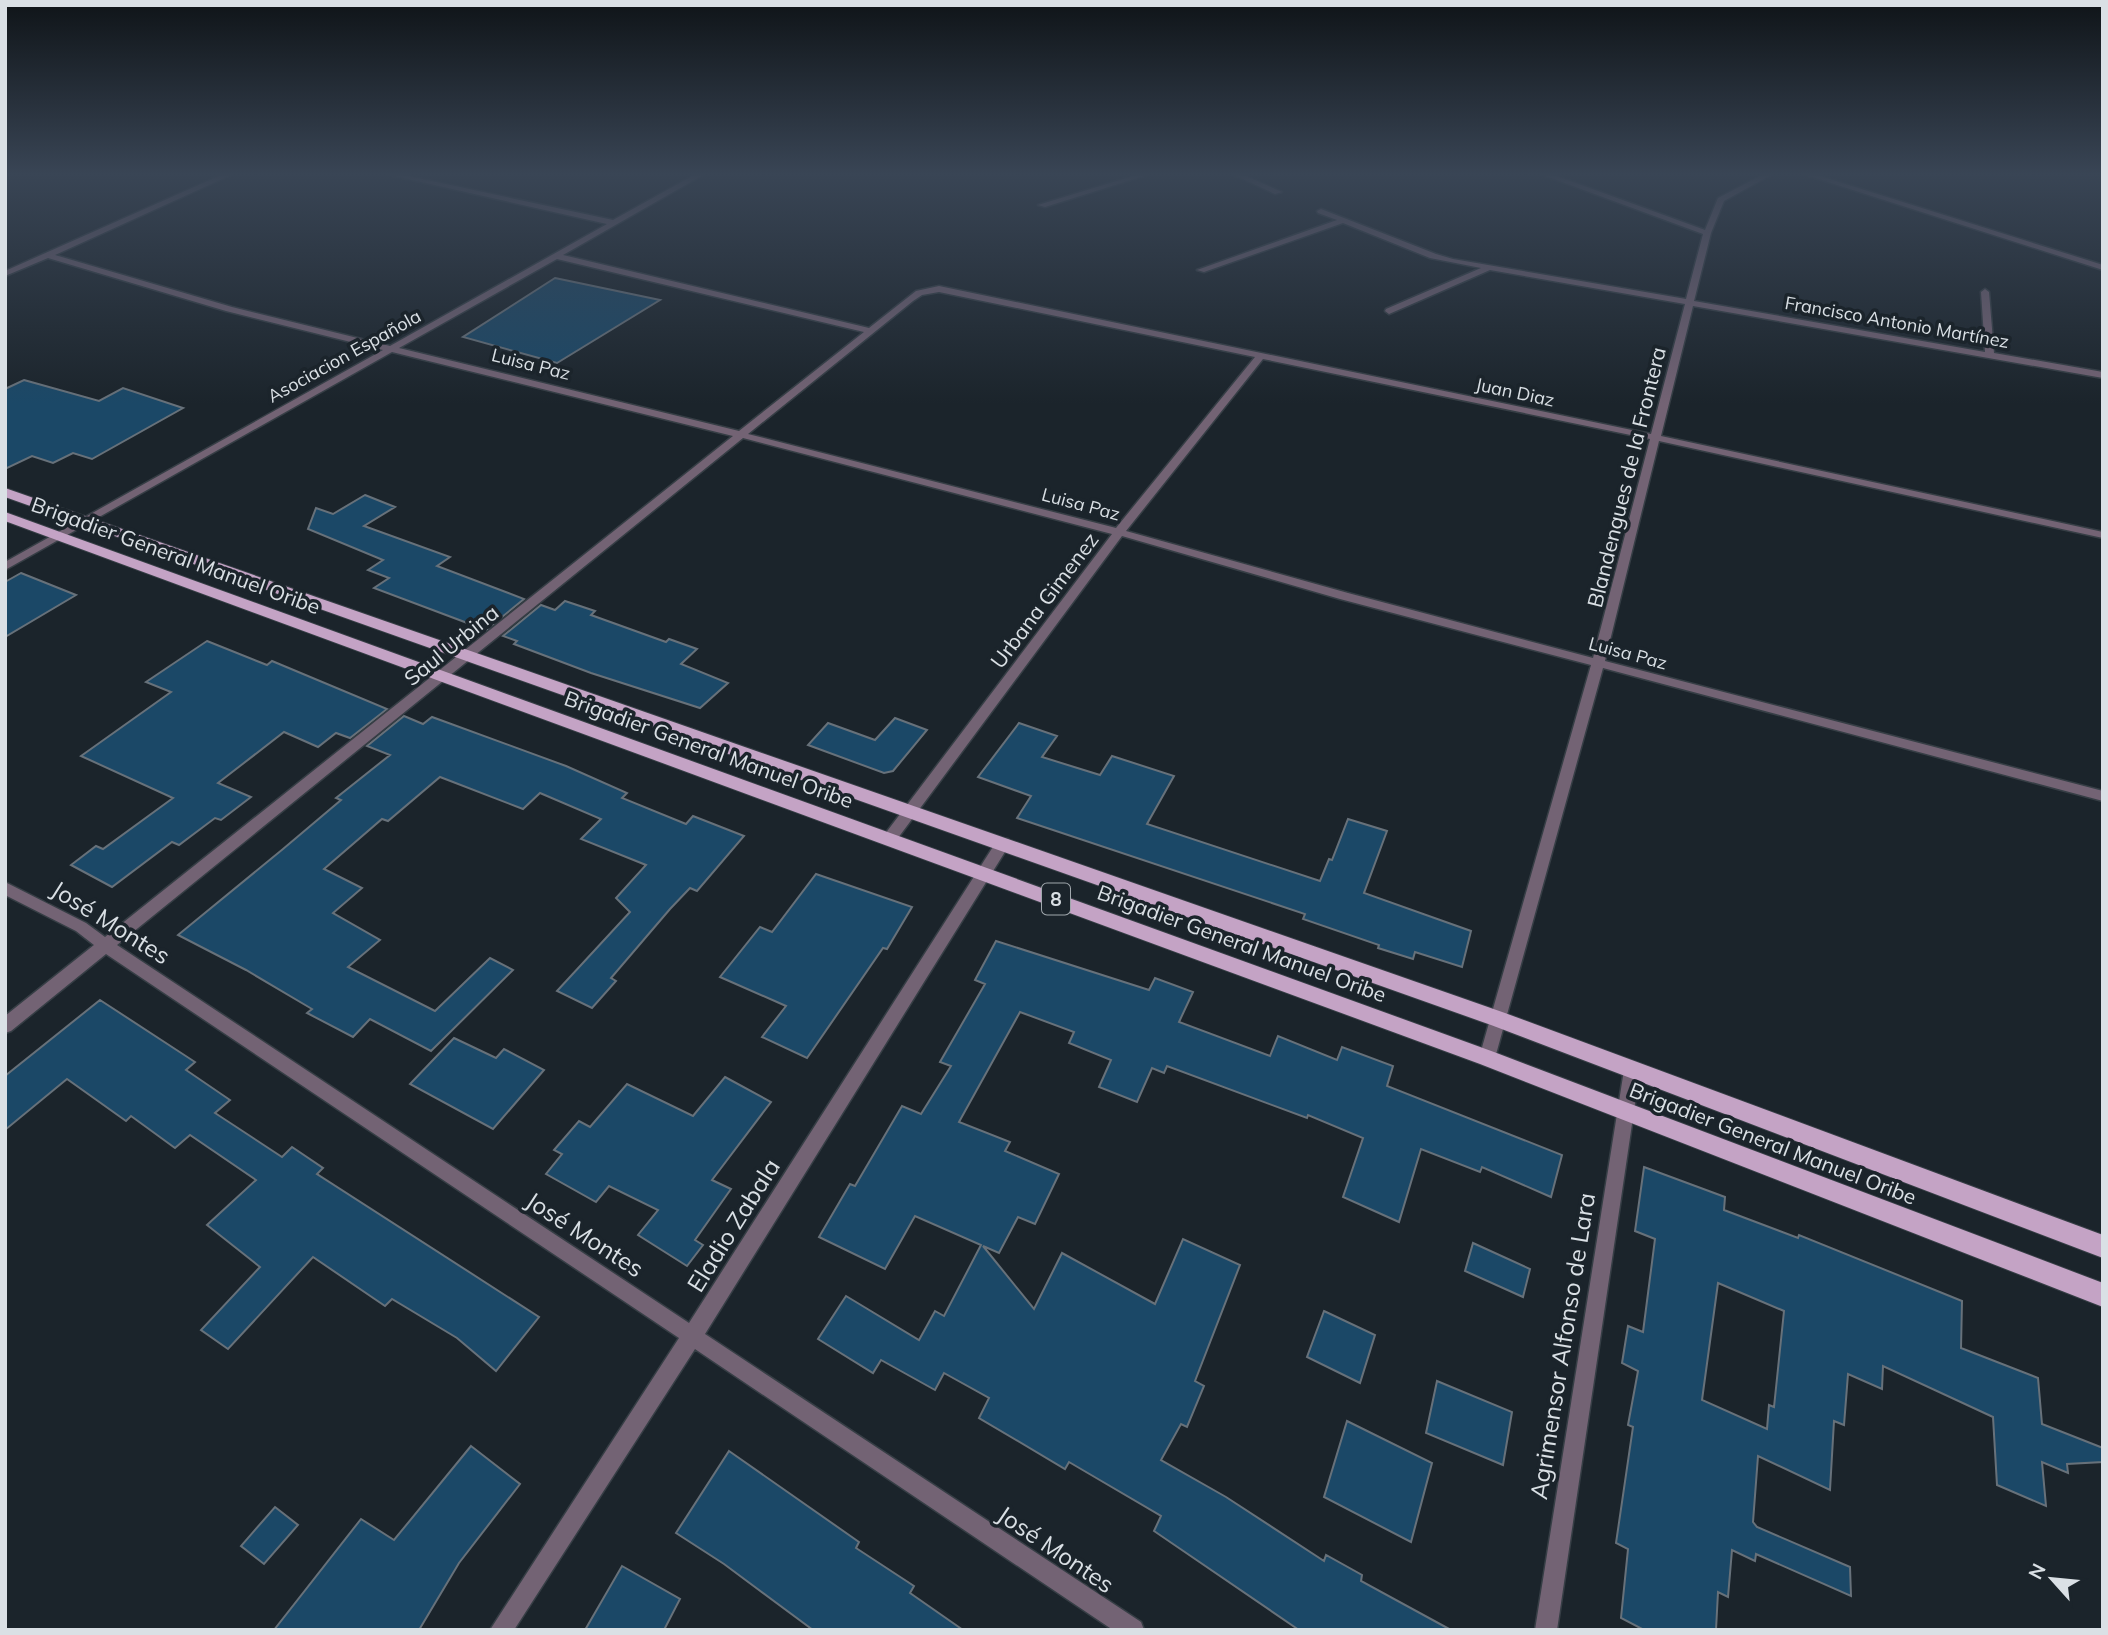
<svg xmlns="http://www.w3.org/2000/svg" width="2108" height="1635" font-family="Mulish,sans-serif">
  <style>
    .building { fill: #1b4867; stroke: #67717a; stroke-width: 2; fill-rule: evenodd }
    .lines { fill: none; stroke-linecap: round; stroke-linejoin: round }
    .street-casing { stroke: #363e45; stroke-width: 3 }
    .primary-casing { stroke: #363e45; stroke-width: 2 }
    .street { fill: #736374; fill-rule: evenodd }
    .primary { fill: #c4a3c5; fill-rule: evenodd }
    .labels { text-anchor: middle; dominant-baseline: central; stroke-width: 7; stroke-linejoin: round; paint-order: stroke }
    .far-street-label { font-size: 18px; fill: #dae0e5; stroke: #1b242b }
    .shield { fill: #1b242b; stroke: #a1a8ad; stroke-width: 2 }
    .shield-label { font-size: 19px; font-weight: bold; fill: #dae0e5 }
    .street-label { font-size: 21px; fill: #dae0e5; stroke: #1b242b }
    .near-street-label { font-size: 24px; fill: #dae0e5; stroke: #1b242b }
  </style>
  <rect width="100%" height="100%" fill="#1b242b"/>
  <!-- building -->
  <g class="building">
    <polygon points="555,278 660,300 557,363 463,337"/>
    <polygon points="24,380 99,401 123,388 183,408 92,459 73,453 53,463 32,456 5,469 5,389"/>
    <polygon points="365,495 395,507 364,526 450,557 437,566 524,599 486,630 374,588 389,578 368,570 383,560 308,529 316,508 333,514"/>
    <polygon points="21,573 76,595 5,637 5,582"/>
    <polygon points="565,601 595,611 591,615 666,642 669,639 697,649 681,664 728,683 700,708 591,673 514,644 517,641 503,636 541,605 555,610"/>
    <polygon points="207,641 267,665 272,661 387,709 350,738 336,733 318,747 284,732 218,783 251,797 221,820 215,818 179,845 172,842 112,887 71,865 96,846 103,849 173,798 81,756 171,692 146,682"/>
    <polygon points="404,716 423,724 432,717 566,766 627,793 622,798 686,824 693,816 744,836 697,891 690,888 670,909 611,978 616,981 592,1008 557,991 630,912 616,898 646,865 581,839 601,819 540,793 523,809 440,777 388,821 382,819 324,869 362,888 333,913 380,940 348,967 435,1011 490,958 513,970 431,1051 370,1019 353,1037 307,1013 312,1009 246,970 178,935 283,849 341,800 336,798 390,755 367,746"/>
    <polygon points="895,718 927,730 893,771 884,773 808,745 828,723 875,740"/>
    <polygon points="1019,723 1057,736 1042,757 1100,775 1112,756 1174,776 1147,824 1320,881 1329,859 1332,860 1348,819 1387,831 1364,893 1471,931 1462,967 1415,952 1413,959 1378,948 1379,945 1303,919 1305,914 1017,818 1031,796 978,777"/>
    <polygon points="816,874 912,907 887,949 883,948 807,1058 762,1037 786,1006 720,977 760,927 772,932"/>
    <polygon points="996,941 1149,990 1155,978 1193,992 1179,1022 1270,1056 1278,1036 1337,1060 1342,1047 1393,1066 1387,1086 1562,1155 1551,1197 1482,1167 1480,1172 1421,1149 1399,1222 1343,1197 1363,1138 1308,1115 1307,1118 1167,1066 1164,1073 1152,1068 1137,1102 1099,1087 1111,1060 1069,1043 1074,1032 1020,1012 959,1122 1010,1142 1005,1151 1059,1174 1035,1224 1018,1217 999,1253 983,1246 1034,1309 1062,1253 1155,1304 1183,1239 1240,1265 1195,1381 1204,1386 1187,1427 1181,1424 1161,1460 1226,1497 1324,1561 1326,1555 1362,1575 1361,1581 1451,1630 1299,1630 1154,1531 1161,1516 1069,1462 1065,1469 979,1418 989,1398 944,1373 935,1390 881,1360 873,1373 818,1339 846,1296 919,1340 935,1311 944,1316 981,1245 915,1216 885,1269 819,1237 850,1184 855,1186 902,1106 921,1114 951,1066 940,1062 985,984 975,980"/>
    <polygon points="100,1000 195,1062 186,1070 230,1100 215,1113 282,1157 292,1147 323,1168 317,1174 539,1317 496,1371 457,1338 392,1299 385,1306 313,1257 228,1349 201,1330 260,1267 207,1225 256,1180 190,1135 175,1148 131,1116 126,1121 67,1079 5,1130 5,1076"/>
    <polygon points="454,1038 496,1058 504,1049 544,1070 493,1129 410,1084"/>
    <polygon points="725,1077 771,1102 712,1180 731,1189 695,1240 703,1245 687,1266 638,1235 658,1210 609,1186 596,1202 546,1174 562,1154 554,1150 579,1121 590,1127 627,1084 693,1116"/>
    <path d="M1644,1167l81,30 -1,13 74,28 1,-3 163,66 -1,47 77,30 4,46 61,24v14l-36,2 1,9 -26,-11 4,44 -49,-21 -4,-68 -110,-51 -1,23 -34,-15 -4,51 -10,-4 -4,69 -72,-34 -5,66 4,5 93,40 1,29 -95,-42 -1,7 -23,-11 -4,47 -10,-5 -2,38h-72l-23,-12 7,-69 -12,-6 17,-116 -5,-2 10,-54 -16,-8 6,-37 15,6 12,-93 -20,-8zM1718,1283l66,28 -10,96 -5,-2 -2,24 -65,-29z"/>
    <polygon points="1473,1243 1530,1269 1523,1297 1465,1271"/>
    <polygon points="1324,1311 1375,1335 1360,1383 1307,1357"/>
    <polygon points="1437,1381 1512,1412 1503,1465 1426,1433"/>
    <polygon points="1347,1421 1432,1463 1411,1542 1324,1497"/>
    <polygon points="471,1446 520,1484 459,1563 419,1630 274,1630 361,1519 394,1540"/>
    <polygon points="729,1451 859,1542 856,1548 914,1586 910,1593 963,1630 813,1630 724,1564 676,1533"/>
    <polygon points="275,1507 298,1525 264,1564 241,1546"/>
    <polygon points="622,1566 680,1599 664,1630 585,1630"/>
  </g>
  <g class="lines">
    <!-- street casing -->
    <g class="street-casing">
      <g id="street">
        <path d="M221,175h10l-176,80 177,52 158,39 217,-122 -217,-49h14l209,45 81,-45h9l-140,80 306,73 47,-37 23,-5 712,148 34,-130 -195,-34 -101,44 -4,-3 1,-2 95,-41 -51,-10 -87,-35 -139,49 -7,-2 140,-50 -19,-7 -1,-2 4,-2 115,45 17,5 233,40 17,-65 -160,-59h11l151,55 13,-32 44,-23h9l-47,26 -13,32 -17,68 291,51 -4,-60 4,-3 4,3 5,61 109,19v6l-410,-72 -32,130 442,96v6l-444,-97 -54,220 498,130v10l-500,-133 -108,390 -2,5 -6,2 -6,-2 -2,-5 112,-393 -251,-66 -218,-63 -227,306h-10l-2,-4 2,-4 227,-300 -369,-96 -626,507 572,378 309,-484h10l2,4 -2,4 -303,487 436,288 3,8h-31l-418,-281 -181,281h-24l189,-292 -573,-384 -95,77 -6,2v-17l89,-71 -18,-14 -71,-36v-13l81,41 19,14 628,-501 -341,-84 -387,218v-8l378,-212 -157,-39 -178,-53 -43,18v-5zM557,259l307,73 -125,99 -340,-83zM939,292l316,65 -139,171 -368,-94 165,-133 9,-6zM1263,359l387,80 -57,219 -245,-65 -222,-62z"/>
        <polygon points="1136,175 1147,175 1045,207 1038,205"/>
        <polygon points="1234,175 1244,175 1282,192 1275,194"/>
        <polygon points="1806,175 1817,175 2103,265 2103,270"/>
        <polygon points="1632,1063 1638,1065 1640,1070 1557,1630 1535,1630 1624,1070 1626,1065"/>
      </g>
    </g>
    <!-- primary casing -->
    <g class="primary-casing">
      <g id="primary">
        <polygon points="5,488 1505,1013 2103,1235 2103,1258 1491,1025 5,497"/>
        <polygon points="5,512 1494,1052 2103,1283 2103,1307 1480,1064 5,521"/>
      </g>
    </g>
    <!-- street -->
    <use href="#street" class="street"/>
    <!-- primary -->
    <use href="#primary" class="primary"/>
  </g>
  <!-- sky -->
  <linearGradient id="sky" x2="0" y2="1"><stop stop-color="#0f1418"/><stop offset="0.43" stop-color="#394555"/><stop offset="1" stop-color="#394555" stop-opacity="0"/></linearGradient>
  <rect width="2108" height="404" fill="url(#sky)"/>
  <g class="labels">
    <!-- far-street labels -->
    <g class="far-street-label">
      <text transform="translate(1897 322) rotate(10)">Francisco Antonio Martínez</text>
      <text transform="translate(344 356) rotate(-29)">Asociacion Española</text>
      <text transform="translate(531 364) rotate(14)">Luisa Paz</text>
      <text transform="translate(1515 392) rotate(12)">Juan Diaz</text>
      <text transform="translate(1081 504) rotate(15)">Luisa Paz</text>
      <text transform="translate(1628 653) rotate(15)">Luisa Paz</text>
    </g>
    <!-- shield labels -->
    <rect class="shield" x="1042" y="883.5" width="28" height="31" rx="5"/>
    <g class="shield-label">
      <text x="1056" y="899">8</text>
    </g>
    <!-- street labels -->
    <g class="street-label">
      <text transform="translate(1626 477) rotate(-76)">Blandengues de la Frontera</text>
      <text transform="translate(176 555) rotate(20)">Brigadier General Manuel Oribe</text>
      <text transform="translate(1044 600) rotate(-53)">Urbana Gimenez</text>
      <text transform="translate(451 645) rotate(-39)">Saul Urbina</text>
      <text transform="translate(709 749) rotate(20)">Brigadier General Manuel Oribe</text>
      <text transform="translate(1242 943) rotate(20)">Brigadier General Manuel Oribe</text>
      <text transform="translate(1773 1143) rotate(21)">Brigadier General Manuel Oribe</text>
    </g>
    <!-- near-street labels -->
    <g class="near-street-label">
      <text transform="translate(111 922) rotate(32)">José Montes</text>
      <text transform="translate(733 1225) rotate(-58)">Eladio Zabala</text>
      <text transform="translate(585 1234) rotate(33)">José Montes</text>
      <text transform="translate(1562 1346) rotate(-81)">Agrimensor Alfonso de Lara</text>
      <text transform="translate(1056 1549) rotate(34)">José Montes</text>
    </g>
  </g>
  <!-- border -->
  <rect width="2108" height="1635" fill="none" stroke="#dae0e5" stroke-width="14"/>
  <!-- north arrow -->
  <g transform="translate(2052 1579) rotate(297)" stroke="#1b242b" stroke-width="5" paint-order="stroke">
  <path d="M0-5L12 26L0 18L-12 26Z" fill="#dae0e5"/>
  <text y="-10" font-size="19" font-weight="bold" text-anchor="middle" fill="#dae0e5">N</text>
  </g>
</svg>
